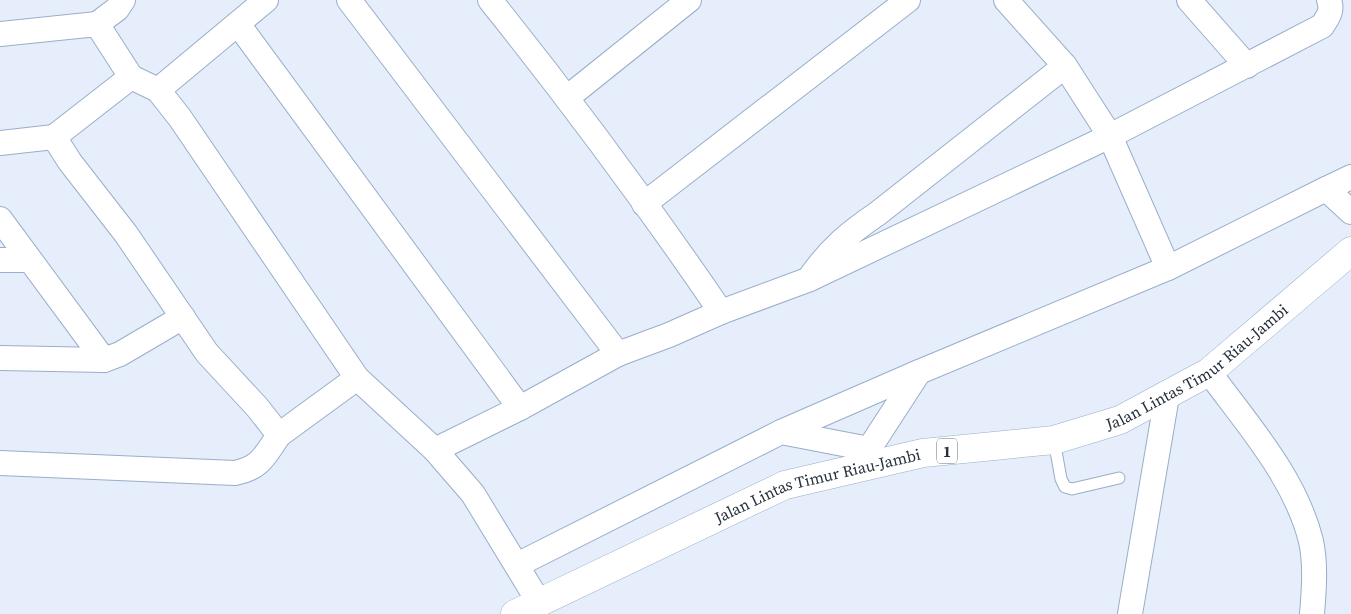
<svg xmlns="http://www.w3.org/2000/svg" width="1351" height="614" font-family="'Source Serif 4',serif">
  <style>
    .lines { fill: none; stroke-linecap: round; stroke-linejoin: round }
    .lane-casing { stroke: #99aeca; stroke-width: 13 }
    .street-casing { stroke: #99aeca; stroke-width: 26 }
    .highway-casing { stroke: #99aeca; stroke-width: 29 }
    .lane { stroke: #fff; stroke-width: 11 }
    .street { stroke: #fff; stroke-width: 24 }
    .highway { stroke: #fff; stroke-width: 28 }
    .labels { text-anchor: middle; dominant-baseline: central; stroke-width: 5; stroke-linejoin: round; paint-order: stroke }
    .shield { fill: #fff; stroke: #686e76; stroke-width: 1 }
    .shield-label { font-size: 15px; font-weight: bold; fill: #27303b }
    .street-label { font-size: 16px; fill: #27303b; stroke: #fff }
  </style>
  <rect width="100%" height="100%" fill="#e5eefa"/>
  <g class="lines">
    <!-- lane casing -->
    <g class="lane-casing">
      <polyline id="lane" points="1054,440 1061,479 1065,487 1072,489 1119,478"/>
    </g>
    <!-- street casing -->
    <g class="street-casing">
      <g id="street">
        <polyline points="266,0 158,90 180,118 357,378 435,450 473,494 540,604"/>
        <polyline points="349,0 618,354 520,408"/>
        <path d="M490,0c81,101 158,205 231,312l-52,23 -51,19"/>
        <polyline points="1006,0 1065,66 1110,136 1168,268"/>
        <polyline points="1189,0 1247,66"/>
        <polyline points="97,24 117,9 123,0"/>
        <polyline points="238,24 520,408 435,450"/>
        <polyline points="0,34 97,24 131,77"/>
        <polyline points="158,90 131,77 54,137 70,162 126,234 207,353 257,407 279,435 357,378"/>
        <polyline points="568,97 689,0"/>
        <polyline points="0,143 54,137"/>
        <polyline points="1326,189 1351,177"/>
        <polyline points="644,204 908,0"/>
        <polyline points="0,219 104,360 120,354 183,317"/>
        <polyline points="0,260 28,260"/>
        <path d="M811,276c20,-28 38,-43 66,-62l188,-148"/>
        <path d="M721,312l89,-33 300,-143 212,-110c6,-9 11,-15 7,-26"/>
        <polyline points="0,358 104,360"/>
        <path d="M1209,372c38,52 86,105 102,169 5,24 3,49 1,73"/>
        <polyline points="781,432 869,449"/>
        <path d="M0,463l235,10c26,-5 30,-18 44,-38"/>
        <polyline points="874,463 869,449 919,372 1168,268 1326,189 1351,212"/>
        <polyline points="517,565 781,432 919,372"/>
        <polyline points="1130,614 1167,396"/>
      </g>
    </g>
    <!-- highway casing -->
    <g class="highway-casing">
      <g id="highway">
        <path id="s1" d="M515,614l270,-129 138,-32 131,-13 66,-20 89,-48 142,-121"/>
      </g>
    </g>
    <!-- lane -->
    <use href="#lane" class="lane"/>
    <!-- street -->
    <use href="#street" class="street"/>
    <!-- highway -->
    <use href="#highway" class="highway"/>
  </g>
  <g class="labels">
    <!-- shield labels -->
    <rect class="shield" x="937" y="438.5" width="20" height="25" rx="4"/>
    <g class="shield-label">
      <text x="947" y="451">1</text>
    </g>
    <!-- street labels -->
    <g class="street-label">
      <text stroke="none"><textPath href="#s1" startOffset="735">Jalan Lintas Timur Riau-Jambi</textPath></text>
      <text stroke="none"><textPath href="#s1" startOffset="330">Jalan Lintas Timur Riau-Jambi</textPath></text>
    </g>
  </g>
</svg>
